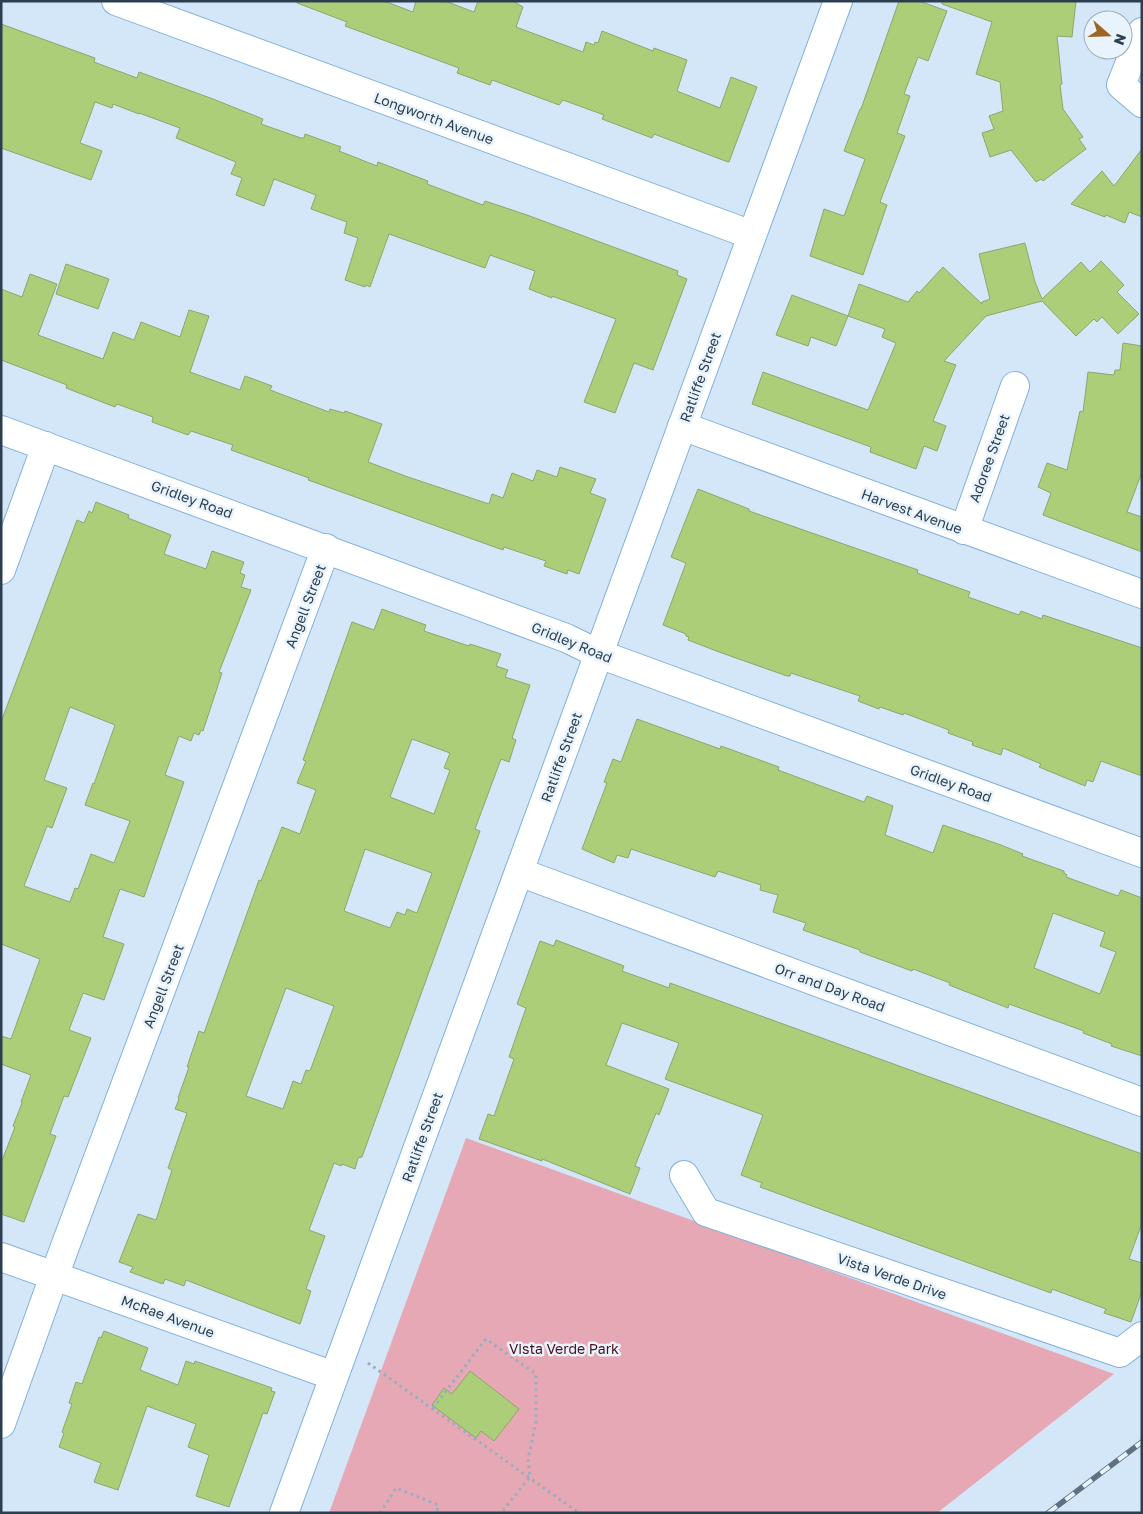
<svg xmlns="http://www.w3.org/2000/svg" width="1143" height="1514" font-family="'Golos Text',sans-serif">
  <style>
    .green { fill: #e6a8b4 }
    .building { fill: #adce78; stroke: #8fa56d; fill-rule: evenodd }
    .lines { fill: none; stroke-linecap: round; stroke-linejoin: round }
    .minor-casing { stroke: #82b1dc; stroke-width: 30 }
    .path { stroke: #99adbf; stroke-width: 3; stroke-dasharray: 2.5 4; stroke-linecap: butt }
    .minor { stroke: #fff; stroke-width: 28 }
    .rail-casing { stroke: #5d7183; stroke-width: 5.5 }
    .rail { stroke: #e9f3fc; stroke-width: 4; stroke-dasharray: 11; stroke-linecap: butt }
    .labels { text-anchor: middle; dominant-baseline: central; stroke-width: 5; stroke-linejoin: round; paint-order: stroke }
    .street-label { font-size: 14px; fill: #2b3f51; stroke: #e9f3fc }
    .park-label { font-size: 14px; fill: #4b1123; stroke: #e9f3fc }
  </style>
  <rect width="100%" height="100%" fill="#d3e7f9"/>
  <!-- green -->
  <polygon class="green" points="466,1138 1114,1374 937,1513 329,1513"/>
  <!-- building -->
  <g class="building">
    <polygon points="297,1 384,1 413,12 416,1 445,1 474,12 478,1 513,1 523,7 516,27 583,52 586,42 594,45 595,42 598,43 602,31 653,51 654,48 687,60 677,91 720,108 731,77 757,87 729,162 728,162 654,134 652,138 602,119 604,115 563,100 559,105 492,80 490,85 457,73 459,68 345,26 347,22 297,3"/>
    <polygon points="899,1 919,1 947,11 928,61 918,57 904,94 910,96 897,133 905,136 880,202 887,205 863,275 810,256 824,209 844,216 865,159 844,151 860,109 861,109"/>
    <polygon points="942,1 1076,1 1072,37 1057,36 1062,84 1060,85 1063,109 1083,137 1079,139 1086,149 1043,181 1041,179 1036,182 1011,150 990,157 982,133 994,129 989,116 1003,111 1000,82 976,74 992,22 942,4"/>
    <polygon points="1,24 95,58 94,62 137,78 139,72 213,99 263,119 261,124 301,138 304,138 305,134 341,147 339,151 377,166 378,162 428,181 427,184 483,205 485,201 527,215 678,271 677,275 687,279 653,370 634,363 615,413 584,402 616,319 552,296 552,298 529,289 535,271 490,255 485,268 389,234 370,287 366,285 365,287 345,280 358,238 344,233 347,222 311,209 316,195 274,179 264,206 236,195 242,178 231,174 236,162 176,138 180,128 139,113 139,114 113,104 112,108 95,102 80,143 102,151 91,180 1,148"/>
    <polygon points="1142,149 1142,217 1129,212 1125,223 1106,215 1105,217 1071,204 1102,171 1114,186"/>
    <polygon points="1025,243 1035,282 1042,299 1081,262 1090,272 1101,261 1124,285 1117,292 1139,314 1118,334 1102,317 1097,322 1094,319 1076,336 1042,301 986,316 944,361 956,365 933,421 946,426 937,451 924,446 916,469 870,452 871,447 752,404 763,372 868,410 896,343 882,337 885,329 848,316 859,284 908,302 917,291 919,293 943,267 982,304 982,302 990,299 979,254"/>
    <polygon points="66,264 109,279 98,309 56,294"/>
    <polygon points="30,274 57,284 38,335 103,359 113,332 134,340 141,322 180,337 189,310 209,316 190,372 240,390 245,376 272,386 270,390 329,412 330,409 344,413 345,411 382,424 368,462 408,477 489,504 492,494 503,498 512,473 533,481 537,470 557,477 560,467 596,479 590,493 606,499 579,574 568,570 567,574 544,566 546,561 504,547 503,550 308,480 309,478 231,450 233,445 191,431 188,435 152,422 153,417 117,404 115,407 66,388 67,385 1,360 1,289 22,297"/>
    <polygon points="792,295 848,316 836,346 811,337 808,346 776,335"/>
    <polygon points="1123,343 1142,346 1142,472 1127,512 1142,517 1142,552 1043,515 1051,493 1038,487 1047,463 1067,470 1080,411 1083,412 1088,372 1114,375 1115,370 1120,370"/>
    <polygon points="698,489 749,509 749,511 918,570 917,573 970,592 968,597 1019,615 1021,611 1042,619 1043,615 1142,648 1142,776 1101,761 1093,782 1087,780 1085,786 1039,767 1041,764 1003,748 1001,755 972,745 973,742 948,733 949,730 904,713 903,715 880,707 879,709 858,701 860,696 791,673 790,676 787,676 719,652 688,640 689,637 686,636 686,634 663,625 686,563 671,557"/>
    <path d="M96,502l33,13 -1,3 43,17 -7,19 42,15 6,-18 32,11 -4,11 5,2 -4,12 10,3 -32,82 3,1 -19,58 -2,-1 -2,5 -5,-2 -3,8 -12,-5 -14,39 19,7 -40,115 -24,-8 -17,48 21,7 -20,56 -21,-7 -14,37 22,8 -23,59 -4,-1 -14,38 6,2 -32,86 -23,-8v-51l14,-36 -2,-1 9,-23 -1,-1 10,-27 -30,-11v-28l10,3 29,-80 -39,-15v-222l76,-202 7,3 5,-12 3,2zM70,707l45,18 -21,59 -1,-1 -8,22 45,16 -16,42 -23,-9 -13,35 -3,-1 -5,14 -46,-16 23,-60 5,2 15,-40 -23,-8z"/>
    <path d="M382,609l44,16 -2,6 45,15 1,-2 31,10 -5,12 12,4 -3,7 25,8 -18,53 4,2 -7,22 -8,-3 -26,70 5,2 -118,326 -4,1 -3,11 -13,-5 -1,2 -7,-3 -25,67 16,6 -19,53 5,2 -11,33 -114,-44 -2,6 -19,-7 -2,5 -33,-12 3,-5 -14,-5 19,-48 18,6 16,-50 -4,-2 19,-55 -12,-4 4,-10 -1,-1 11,-31h-2l12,-36 5,2 55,-153 2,1 21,-54 18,7 16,-44 -19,-7 9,-22 -3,-1 49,-138 22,8zM412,739l38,14 -6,15 6,2 -16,44 -44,-17zM365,849l67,24 -15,40 -10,-4 -2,6 -8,-3 -7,16 -46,-17zM286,988l48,18 -24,65 -4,-1 -5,14 -8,-3 -10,28 -37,-13z"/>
    <path d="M637,719l83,30 1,-3 58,21 -1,3 86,32 3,-6 26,10 -8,29 48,18 10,-28 58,20 22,9 -1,2 42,15v2l3,2 -1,2 52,19 3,-6 21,8v158l-31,-10 1,-2 -29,-11 1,-2 -75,-27 -1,4 -59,-23 1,-2 -37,-14 -1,2 -52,-19v-2l-57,-20 3,-7 -33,-11 5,-17 -18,-5 1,-5 -43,-14 -3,6 -84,-28 -3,9 -11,-3 -3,8 -32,-14 25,-66 -3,-1 9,-23 8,3zM1053,913l52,19 -5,14 16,6 -16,42 -66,-26z"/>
    <polygon points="556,940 624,966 622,971 661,985 669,988 670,983 1142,1154 1142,1223 1129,1259 1142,1263 1142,1291 1131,1322 1104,1313 1106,1309 1052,1289 1051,1293 760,1187 762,1183 741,1175 763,1115 665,1079 679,1043 622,1023 606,1065 669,1089 659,1115 656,1113 635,1166 640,1168 630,1194 542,1159 542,1161 479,1139 488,1114 494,1116 514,1059 509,1057 526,1008 517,1004 540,941 554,946"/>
    <polygon points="104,1331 148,1348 140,1370 178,1385 186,1361 194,1364 195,1361 272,1388 271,1391 275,1392 267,1414 263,1413 229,1507 196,1496 209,1455 188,1447 196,1424 147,1406 118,1490 94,1482 101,1463 59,1447 64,1433 62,1432 72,1404 69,1403 76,1382 82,1384 99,1337 101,1338"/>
    <polygon points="470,1371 519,1409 494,1441 481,1431 476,1438 432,1405 444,1388 452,1394"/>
  </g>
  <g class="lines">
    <!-- minor casing -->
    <g class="minor-casing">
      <g id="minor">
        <polyline points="116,1 752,235"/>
        <polyline points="1142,32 1121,85 1142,103"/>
        <polyline points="682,426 1142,594"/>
        <polyline points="1,430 566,638 599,654 1142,853"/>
        <polyline points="964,530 1015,386"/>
        <polyline points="1,570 46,446"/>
        <polyline points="519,872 1142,1102"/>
        <polyline points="684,1175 706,1212 1120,1353 1142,1336"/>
        <polyline points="1,1257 334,1376"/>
        <polyline points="1,1424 54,1276 326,548"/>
        <polyline points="284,1513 838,1"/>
      </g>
    </g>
    <!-- path -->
    <g class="path">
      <polyline points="368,1363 579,1513"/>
      <polyline points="433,1408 486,1339 536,1374 536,1422 528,1459 530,1477 501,1513"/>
      <polyline points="380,1513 396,1488 438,1505 437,1513"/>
    </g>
    <!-- minor -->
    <use href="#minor" class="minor"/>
    <!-- rail casing -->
    <g class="rail-casing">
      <polyline id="rail" points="1048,1513 1142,1442"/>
    </g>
    <!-- rail -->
    <use href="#rail" class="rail"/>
  </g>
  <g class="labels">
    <!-- street labels -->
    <g class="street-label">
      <text transform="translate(434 118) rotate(20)">Longworth Avenue</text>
      <text transform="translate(700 377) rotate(-70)">Ratliffe Street</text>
      <text transform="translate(989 458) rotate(-70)">Adoree Street</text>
      <text transform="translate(192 499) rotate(20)">Gridley Road</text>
      <text transform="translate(912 511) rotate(20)">Harvest Avenue</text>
      <text transform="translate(305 606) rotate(-69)">Angell Street</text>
      <text transform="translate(572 642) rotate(22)">Gridley Road</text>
      <text transform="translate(561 757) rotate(-70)">Ratliffe Street</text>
      <text transform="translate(951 783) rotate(20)">Gridley Road</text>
      <text transform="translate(163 986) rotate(-69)">Angell Street</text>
      <text transform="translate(830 987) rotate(20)">Orr and Day Road</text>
      <text transform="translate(422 1137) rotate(-70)">Ratliffe Street</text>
      <text transform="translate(892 1276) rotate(19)">Vista Verde Drive</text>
      <text transform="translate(168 1316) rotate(20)">McRae Avenue</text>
    </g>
    <!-- park labels -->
    <g class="park-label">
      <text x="564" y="1348">Vista Verde Park</text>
    </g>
  </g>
  <!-- border -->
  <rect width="1143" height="1514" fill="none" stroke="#2b3f51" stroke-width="5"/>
  <!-- north arrow -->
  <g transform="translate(1108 35) rotate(110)"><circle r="24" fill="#e9f3fc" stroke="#9dabb8"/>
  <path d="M0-4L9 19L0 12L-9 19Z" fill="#9e6522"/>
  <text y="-8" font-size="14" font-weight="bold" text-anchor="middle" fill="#2b3f51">N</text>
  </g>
</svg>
